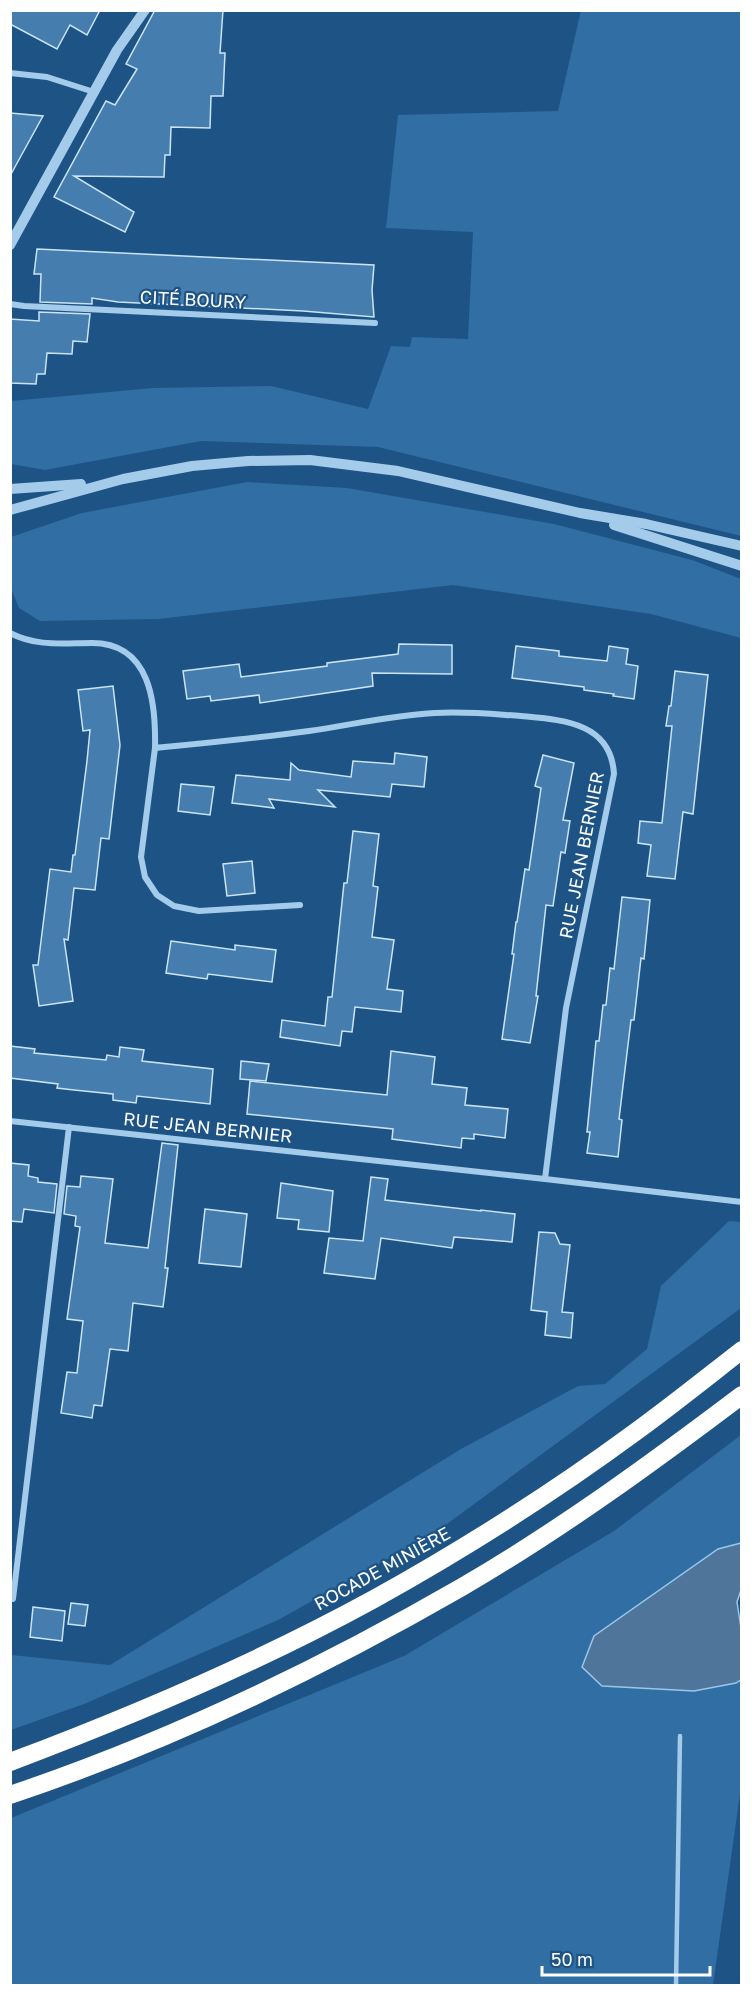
<svg xmlns="http://www.w3.org/2000/svg" width="752" height="1996" font-family="'Golos Text',sans-serif">
  <style>
    .green { fill: #306ea3 }
    .water { fill: #4f769a; stroke: #98c7ec; stroke-width: 1.5 }
    .building { fill: #457eae; stroke: #cae3f8; stroke-width: 1.5 }
    .lines { fill: none; stroke-linecap: round; stroke-linejoin: round }
    .service { stroke: #a5cbeb; stroke-width: 4.5 }
    .minor { stroke: #a5cbeb; stroke-width: 6 }
    .tertiary { stroke: #a5cbeb; stroke-width: 10 }
    .motorway { stroke: #fff; stroke-width: 18 }
    .labels { text-anchor: middle; dominant-baseline: central; stroke-width: 4.5; stroke-linejoin: round; paint-order: stroke }
    .street-label { font-size: 18px; fill: #fff; stroke: #1d5485 }
  </style>
  <rect width="100%" height="100%" fill="#1d5485"/>
  <!-- green -->
  <g class="green">
    <polygon points="581,10 741,11 741,536 378,447 201,441 45,470 11,464 11,401 153,388 271,386 368,409 391,346 410,347 412,337 468,339 473,232 386,228 398,115 558,111"/>
    <polygon points="247,482 347,488 554,524 692,560 741,579 741,638 651,614 453,585 158,619 40,621 19,608 11,588 11,537 82,513"/>
    <polygon points="729,1221 741,1222 741,1308 436,1532 278,1620 84,1704 11,1730 11,1655 110,1665 461,1449 578,1386 605,1384 647,1349 661,1286"/>
    <polygon points="741,1435 741,1543 718,1549 594,1636 582,1667 736,1683 741,1679 741,1787 713,1985 11,1986 11,1818 404,1656 614,1531"/>
  </g>
  <!-- water -->
  <polygon class="water" points="741,1543 741,1590 737,1602 741,1628 742,1679 736,1683 694,1691 602,1686 582,1667 594,1636 718,1549"/>
  <!-- building -->
  <g class="building">
    <polygon points="10,10 100,10 87,35 70,25 57,49 10,24"/>
    <polygon points="155,10 223,10 220,53 225,53 223,96 211,96 210,128 171,127 170,155 165,155 164,177 74,176 134,212 125,232 54,197 106,101 115,105 137,69 126,64"/>
    <polygon points="10,113 43,116 10,176"/>
    <polygon points="37,249 374,265 372,290 374,317 303,311 118,302 92,298 92,304 40,302 41,274 34,274"/>
    <polygon points="39,312 90,314 87,342 73,341 72,354 47,353 45,374 37,374 36,384 10,383 10,319 39,321"/>
    <polygon points="399,644 452,645 452,674 372,673 373,686 260,703 259,695 211,701 210,696 187,699 183,671 239,664 241,677 327,666 327,663 398,654"/>
    <polygon points="516,646 559,651 559,656 607,661 609,646 628,649 626,664 638,666 634,699 613,696 614,694 584,690 584,687 512,678"/>
    <polygon points="675,671 708,675 693,814 683,812 675,879 647,876 651,845 638,843 640,821 662,823 672,726 666,726 669,706 671,706"/>
    <polygon points="113,686 120,745 109,839 101,838 95,890 74,888 68,940 64,939 73,1001 39,1006 33,965 38,965 50,869 71,872 73,855 75,855 87,761 90,730 83,731 78,690"/>
    <polygon points="395,753 427,757 424,787 392,784 390,797 318,790 335,807 269,799 274,808 232,803 236,775 290,780 291,763 299,770 351,777 353,761 394,764"/>
    <polygon points="543,755 574,763 563,820 570,821 565,853 561,852 553,906 546,905 536,996 538,996 530,1043 502,1039 514,954 512,954 516,922 517,922 525,869 529,870 541,788 535,786"/>
    <polygon points="181,784 214,787 210,815 178,811"/>
    <polygon points="353,831 379,834 373,886 378,887 372,937 394,940 387,989 403,991 401,1012 355,1007 352,1032 342,1031 340,1046 280,1037 282,1020 325,1026 328,997 332,997 344,883 347,883"/>
    <polygon points="252,861 255,893 227,896 223,864"/>
    <polygon points="622,897 650,900 644,959 641,958 634,1020 631,1020 619,1119 622,1120 618,1157 587,1153 590,1132 587,1132 596,1041 599,1041 603,1005 606,1005 610,968 614,969"/>
    <polygon points="171,941 235,950 235,945 276,950 272,982 208,974 207,979 166,973"/>
    <polygon points="10,1046 35,1049 34,1053 106,1060 107,1055 119,1057 120,1047 144,1050 142,1061 213,1069 210,1104 137,1096 136,1103 113,1100 113,1094 74,1090 57,1088 58,1084 10,1078"/>
    <polygon points="391,1051 435,1057 432,1084 467,1088 465,1105 508,1109 505,1138 474,1134 474,1139 462,1138 461,1148 392,1139 393,1129 247,1114 250,1081 387,1095"/>
    <polygon points="241,1061 269,1064 266,1081 240,1079"/>
    <polygon points="162,1143 178,1145 165,1268 168,1268 163,1307 133,1303 128,1351 110,1349 102,1406 94,1405 92,1418 61,1413 67,1372 77,1373 83,1321 67,1319 80,1227 75,1226 76,1216 64,1214 67,1186 80,1187 81,1176 113,1179 105,1243 148,1248"/>
    <polygon points="10,1163 29,1165 28,1176 38,1178 38,1182 57,1184 54,1213 24,1209 22,1222 10,1221"/>
    <polygon points="371,1177 388,1179 385,1200 481,1211 481,1210 515,1214 512,1242 454,1237 452,1248 381,1238 375,1279 324,1273 329,1238 363,1241"/>
    <polygon points="281,1183 333,1191 329,1232 298,1229 299,1220 277,1218"/>
    <polygon points="205,1209 247,1214 241,1267 199,1263"/>
    <polygon points="539,1232 555,1233 560,1244 570,1245 562,1312 573,1313 571,1338 545,1335 547,1312 531,1310"/>
    <polygon points="71,1603 88,1605 85,1626 68,1624"/>
    <polygon points="33,1607 65,1611 62,1641 30,1637"/>
  </g>
  <g class="lines">
    <!-- service -->
    <polyline class="service" points="676,1986 680,1736"/>
    <!-- minor -->
    <g class="minor">
      <polyline points="10,73 47,77 94,92"/>
      <polyline points="10,304 24,306 375,323"/>
      <path d="M10,633c27,14 53,10 82,10 59,0 64,61 63,105 51,-5 103,-10 154,-17 42,-6 84,-16 126,-18 29,-2 57,1 86,3 41,4 90,6 93,58l-48,234 -21,171"/>
      <polyline points="155,748 141,857 145,877 157,895 174,906 199,911 300,905"/>
      <polyline points="10,1121 545,1179 742,1202"/>
      <polyline points="13,1599 69,1127"/>
    </g>
    <!-- tertiary -->
    <g class="tertiary">
      <polyline points="10,245 117,50 145,10"/>
      <polyline points="10,489 81,484"/>
      <polyline points="10,510 123,479 192,466 248,461 310,460 398,471 580,513 646,524 742,546"/>
      <polyline points="614,525 742,566"/>
    </g>
    <!-- motorway -->
    <g class="motorway">
      <path d="M10,1762c125,-47 247,-99 364,-163 90,-50 177,-105 260,-166 36,-26 72,-55 108,-83"/>
      <path d="M10,1795c158,-53 308,-125 452,-208 98,-57 190,-124 280,-192"/>
    </g>
  </g>
  <g class="labels">
    <!-- street labels -->
    <g class="street-label">
      <text transform="translate(193 299) rotate(3)">CITÉ BOURY</text>
      <text transform="translate(581 855) rotate(-79)">RUE JEAN BERNIER</text>
      <text transform="translate(208 1127) rotate(6)">RUE JEAN BERNIER</text>
      <text transform="translate(382 1568) rotate(-29)">ROCADE MINIÈRE</text>
    </g>
  </g>
  <!-- border -->
  <rect width="752" height="1996" fill="none" stroke="#ffffff" stroke-width="24"/>
  <!-- scale -->
  <path d="M542 1966v9h168v-9" fill="none" stroke="#ffffff" stroke-width="3"/>
  <text x="551" y="1966" font-size="18" fill="#ffffff" stroke="#1d5485" stroke-width="4.5" paint-order="stroke">50 m</text>
</svg>
